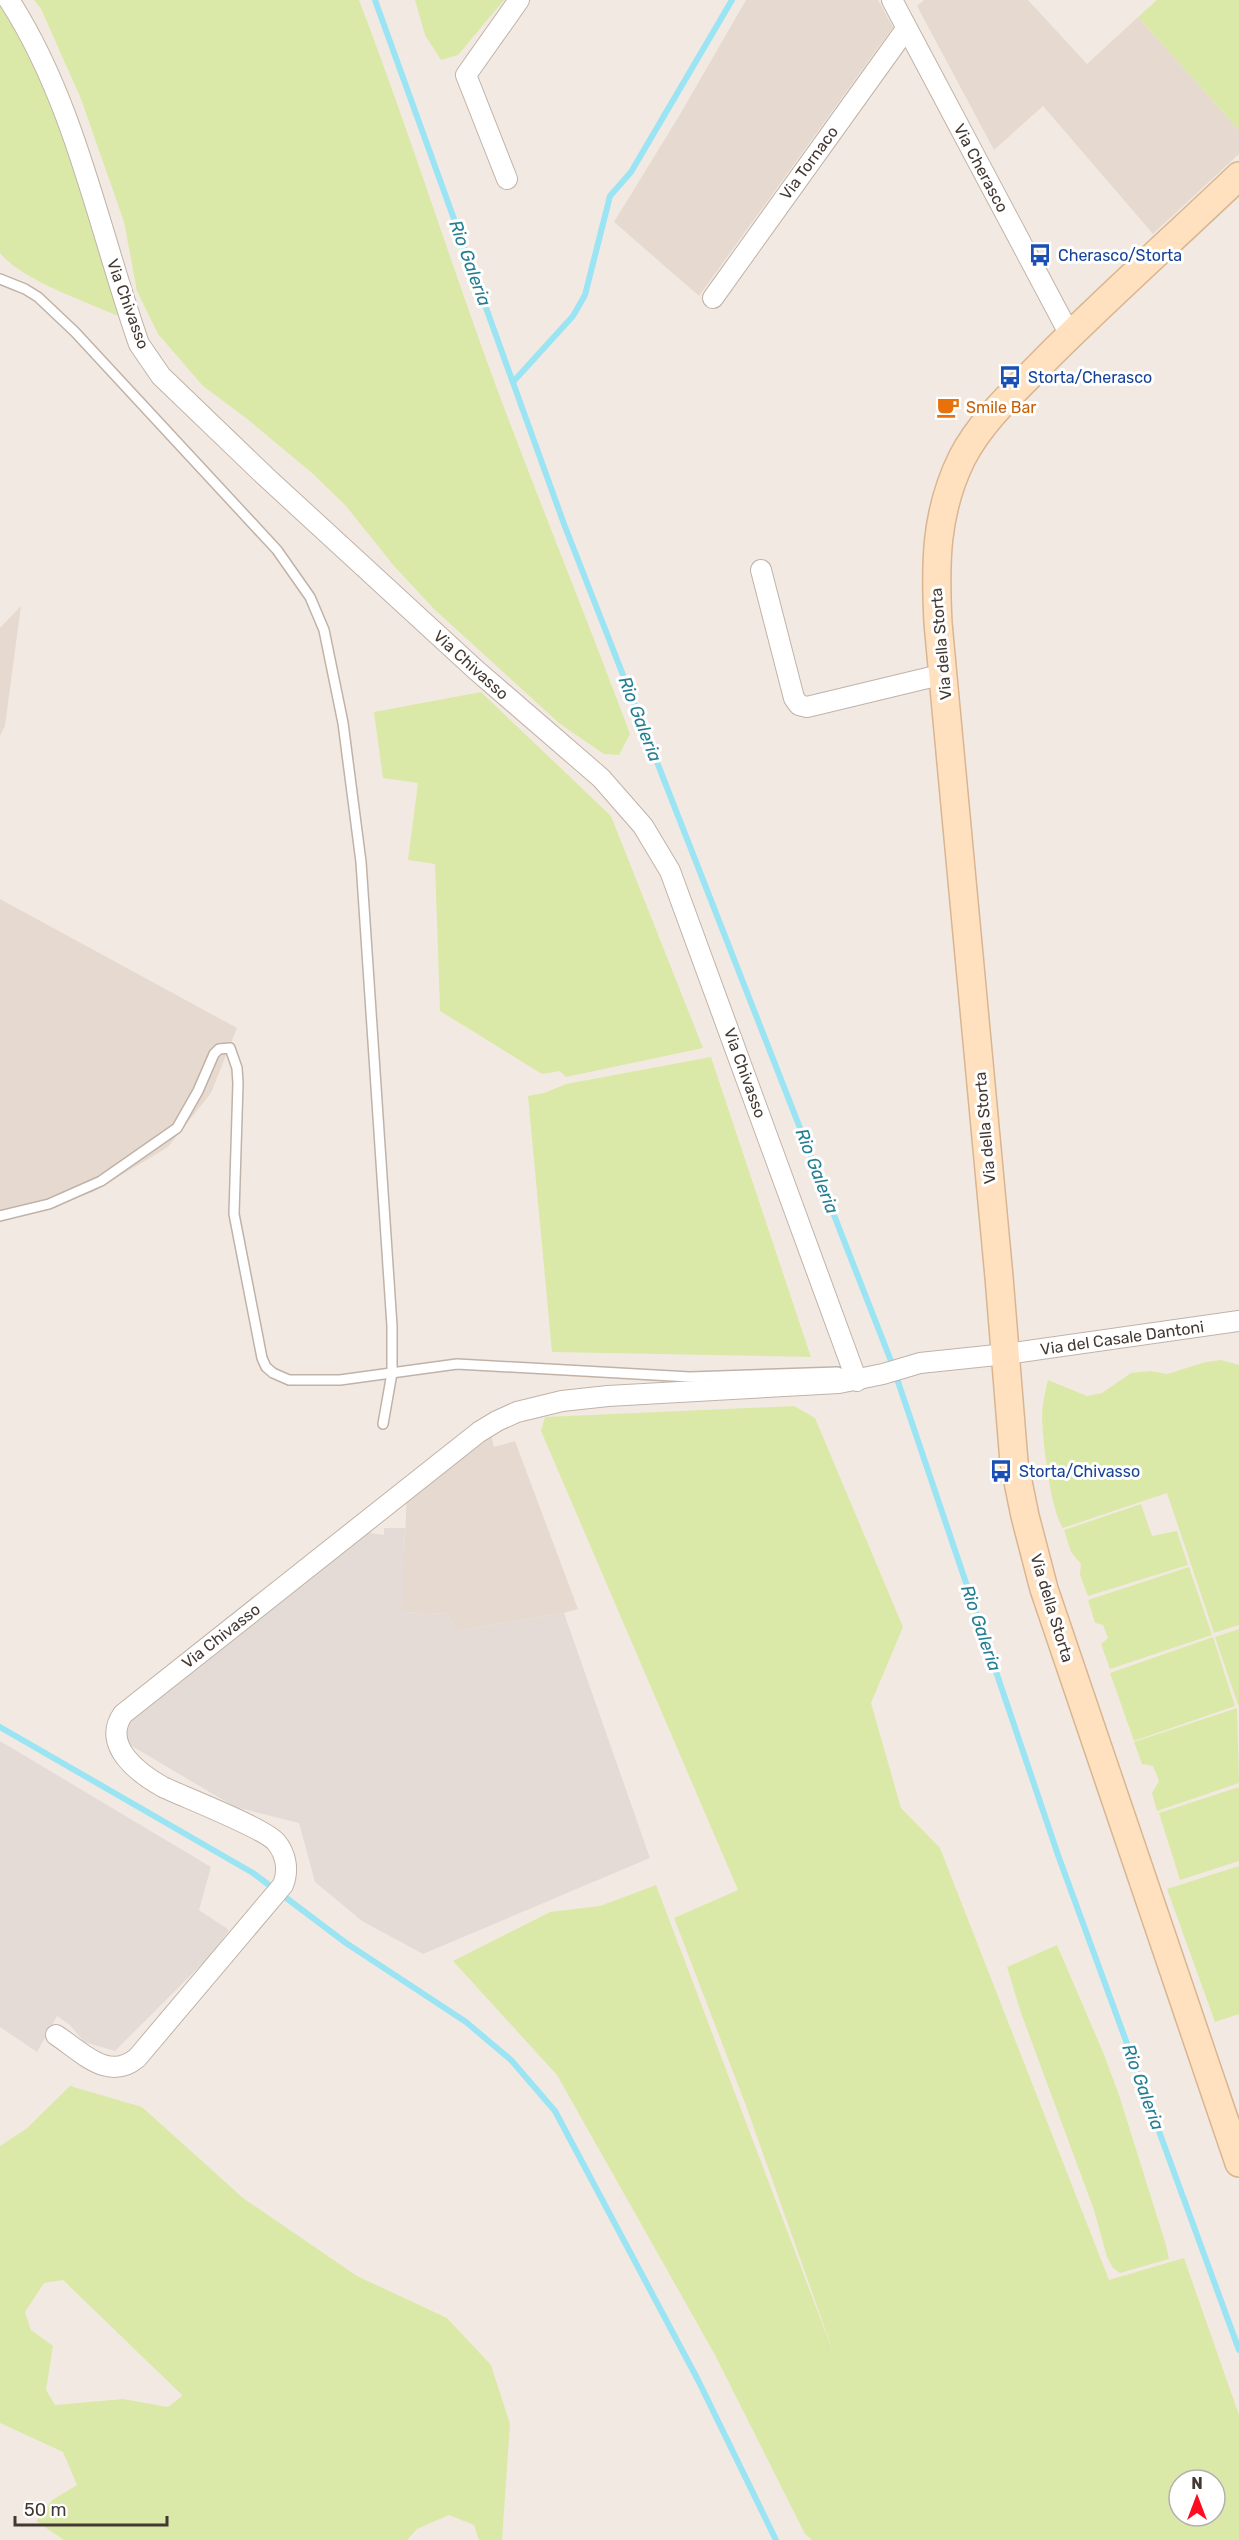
<svg xmlns="http://www.w3.org/2000/svg" width="1239" height="2540" font-family="Rubik,sans-serif">
  <style>
    .residential { fill: #e6dad0 }
    .industrial { fill: #e4dbd7 }
    .green { fill: #dbe9a8; fill-rule: evenodd }
    .lines { fill: none; stroke-linecap: round; stroke-linejoin: round }
    .stream { stroke: #9ae4f4; stroke-width: 6 }
    .service-casing { stroke: #c1b2a7; stroke-width: 12 }
    .minor-casing { stroke: #c1b2a7; stroke-width: 22 }
    .secondary-casing { stroke: #d9b591; stroke-width: 30 }
    .service { stroke: #fff; stroke-width: 9 }
    .minor { stroke: #fff; stroke-width: 20 }
    .secondary { stroke: #ffe1bf; stroke-width: 27 }
    .labels { text-anchor: middle; dominant-baseline: central; stroke-width: 6; stroke-linejoin: round; paint-order: stroke }
    .street-label { font-size: 16px; fill: #443932; stroke: #fff }
    .transit-label { font-size: 16px; fill: #164399; stroke: #fff; text-anchor: start }
    .food-label { font-size: 16px; fill: #c56008; stroke: #fff; text-anchor: start }
    .water-label { font-size: 18px; font-style: italic; fill: #237e93; stroke: #fff }
  </style>
  <rect width="100%" height="100%" fill="#f2eae2"/>
  <!-- residential -->
  <g class="residential">
    <polygon points="746,0 878,0 893,27 699,296 614,222 679,116"/>
    <polygon points="924,0 1028,0 1087,64 1138,17 1239,130 1239,154 1153,234 1043,106 994,150 917,6"/>
    <polygon points="21,606 5,726 0,736 0,628"/>
    <polygon points="0,899 237,1028 211,1093 168,1147 93,1192 0,1222"/>
    <polygon points="490,1431 494,1447 515,1441 578,1609 564,1613 455,1631 449,1614 401,1612 407,1495"/>
  </g>
  <!-- industrial -->
  <g class="industrial">
    <polygon points="365,1527 366,1532 384,1535 384,1528 405,1528 402,1612 449,1614 455,1631 564,1613 650,1858 423,1954 362,1921 315,1882 299,1823 235,1807 130,1745 124,1735 131,1720"/>
    <polygon points="0,1741 211,1867 199,1910 229,1930 211,1955 115,2051 84,2042 70,2025 57,2016 37,2052 0,2027"/>
  </g>
  <!-- green -->
  <g class="green">
    <path d="M34,0h325c48,125 88,252 134,378 44,119 93,237 137,356l-11,21 -15,-1 -44,-30 -126,-115 -40,-43 -48,-60 -34,-33 -66,-55 -43,-32 -45,-52 -21,-43 -13,-69 -43,-123 -40,-90z"/>
    <polygon points="415,0 504,0 458,55 441,60 425,35"/>
    <polygon points="1157,0 1239,0 1239,130 1138,17"/>
    <path d="M0,3l27,36 33,70 58,207c-33,-15 -95,-35 -118,-63z"/>
    <polygon points="481,692 611,816 703,1048 566,1077 560,1071 542,1074 440,1011 435,864 408,860 418,783 383,778 374,712"/>
    <polygon points="711,1057 811,1357 552,1352 528,1096 544,1093 566,1084"/>
    <path d="M1221,1360l18,5v260l-25,8 -47,-140 -104,35c-13,-19 -21,-91 -21,-115 1,-11 3,-22 6,-33l39,16 15,-3 29,-20 19,-2 17,3 39,-12z"/>
    <path d="M794,1406l21,12 88,209 -32,76 30,105 39,40 169,432 75,-22 55,157v125h-427l-7,-6 -90,-179 -158,-280 -104,-114 97,-49 50,-6 56,-21 179,472 -90,-254 -71,-185 64,-28 -197,-459 4,-14zM1179,2480h36v36h-36z"/>
    <polygon points="1141,1504 1152,1536 1177,1531 1188,1565 1088,1596 1080,1575 1081,1564 1071,1552 1064,1530"/>
    <polygon points="1189,1567 1212,1635 1110,1669 1101,1644 1108,1638 1103,1625 1095,1623 1088,1600"/>
    <polygon points="1239,1629 1239,1705 1238,1705 1215,1637"/>
    <polygon points="1213,1637 1235,1706 1134,1741 1110,1673"/>
    <polygon points="1237,1708 1239,1783 1157,1811 1152,1793 1159,1781 1153,1766 1142,1764 1134,1742"/>
    <polygon points="1239,1787 1239,1861 1180,1880 1159,1813"/>
    <polygon points="1239,1866 1239,2014 1215,2022 1167,1889"/>
    <polygon points="1057,1945 1103,2052 1119,2095 1166,2245 1169,2259 1120,2273 1113,2268 1107,2257 1094,2210 1021,2013 1007,1967"/>
    <path d="M70,2086l72,21 101,91 114,78 90,42 44,47 19,59 -8,116h-23l-5,-15 -25,-10 -32,14 -10,11h-343l-28,-19 16,-21 25,-15 -14,-33 -63,-29v-277l26,-17zM63,2280l119,115v1l-14,11 -45,-8 -68,6 -9,-15 7,-44 -22,-16 -6,-18 19,-29z"/>
  </g>
  <g class="lines">
    <!-- stream -->
    <g class="stream">
      <polyline points="375,0 564,524 891,1361 1058,1855 1239,2350"/>
      <polyline points="513,382 573,316 585,295 610,196 631,172 732,0"/>
      <polyline points="0,1727 253,1873 346,1943 466,2022 511,2060 555,2111 698,2380 776,2540"/>
    </g>
    <!-- service casing -->
    <g class="service-casing">
      <g id="service">
        <polyline points="0,279 25,289 38,297 75,332 277,550 310,597 324,630 343,723 361,862 392,1326 392,1373 383,1424"/>
        <polyline points="0,1216 49,1204 101,1181 177,1128 198,1091 214,1054 219,1049 230,1048 237,1068 238,1083 234,1214 262,1358 266,1367 273,1373 289,1380 340,1380 457,1364 690,1377 838,1372 849,1377"/>
      </g>
    </g>
    <!-- minor casing -->
    <g class="minor-casing">
      <g id="minor">
        <path d="M9,0c66,102 90,230 130,344l22,32 104,100 211,194 125,108 42,48 27,45 187,510"/>
        <polyline points="892,0 1070,335"/>
        <polyline points="507,179 466,75 519,0"/>
        <polyline points="713,298 906,29"/>
        <polyline points="761,570 794,698 799,705 807,707 944,674"/>
        <path d="M56,2035c26,17 52,47 81,23l146,-173c6,-15 3,-31 -7,-43 -12,-14 -92,-45 -113,-55 -25,-14 -62,-42 -40,-73l356,-282 18,-11 20,-9 45,-11 46,-5 231,-13 44,-9 37,-11 86,-9 233,-33"/>
      </g>
    </g>
    <!-- secondary casing -->
    <g class="secondary-casing">
      <path id="secondary" d="M1239,176c-64,61 -130,120 -192,182 -30,31 -65,61 -85,100 -27,55 -27,106 -24,165l61,654 15,185 11,54 19,73 195,574"/>
    </g>
    <!-- service -->
    <use href="#service" class="service"/>
    <!-- minor -->
    <use href="#minor" class="minor"/>
    <!-- secondary -->
    <use href="#secondary" class="secondary"/>
  </g>
  <!-- icons -->
  <defs>
    <g id="bus-bare" transform="scale(1.8)"><path d="M-5-6H5V4H4V6H2V4H-2V6H-4V4H-5ZM-3.5-4V0h7V-4ZM-3.5 1.2v1.5H-2V1.2ZM2 1.2v1.5H3.5V1.2Z" fill="#1a4fb4" stroke="#fff" stroke-width="2.5" paint-order="stroke"/></g>
    <g id="cafe-bare" transform="scale(1.8)"><path d="M-5.5-4.5H6V0H3Q3 3.5 0 3.5H-2.5Q-5.5 3.5-5.5 0ZM3-3.2v2h1.7v-2ZM-6 4.5H4V6H-6Z" fill="#e8710a" stroke="#fff" stroke-width="2.5" paint-order="stroke"/></g>
  </defs>
  <g fill-rule="evenodd">
    <use href="#bus-bare" x="1040" y="255"/>
    <use href="#bus-bare" x="1010" y="377"/>
    <use href="#cafe-bare" x="948" y="407"/>
    <use href="#bus-bare" x="1001" y="1471"/>
  </g>
  <g class="labels">
    <!-- street labels -->
    <g class="street-label">
      <text transform="translate(809 163) rotate(-54)">Via Tornaco</text>
      <text transform="translate(981 168) rotate(62)">Via Cherasco</text>
      <text transform="translate(128 304) rotate(70)">Via Chivasso</text>
      <text transform="translate(941 644) rotate(-95)">Via della Storta</text>
      <text transform="translate(471 665) rotate(42)">Via Chivasso</text>
      <text transform="translate(745 1073) rotate(70)">Via Chivasso</text>
      <text transform="translate(985 1128) rotate(-95)">Via della Storta</text>
      <text transform="translate(1122 1338) rotate(-8)">Via del Casale Dantoni</text>
      <text transform="translate(1052 1608) rotate(73)">Via della Storta</text>
      <text transform="translate(221 1636) rotate(-38)">Via Chivasso</text>
    </g>
    <!-- transit labels -->
    <g class="transit-label">
      <text x="1058" y="255">Cherasco/Storta</text>
      <text x="1028" y="377">Storta/Cherasco</text>
      <text x="1019" y="1471">Storta/Chivasso</text>
    </g>
    <!-- food labels -->
    <g class="food-label">
      <text x="966" y="407">Smile Bar</text>
    </g>
    <!-- water labels -->
    <g class="water-label">
      <text transform="translate(470 263) rotate(70)">Rio Galeria</text>
      <text transform="translate(640 719) rotate(69)">Rio Galeria</text>
      <text transform="translate(817 1171) rotate(69)">Rio Galeria</text>
      <text transform="translate(981 1628) rotate(71)">Rio Galeria</text>
      <text transform="translate(1143 2087) rotate(70)">Rio Galeria</text>
    </g>
  </g>
  <!-- north arrow -->
  <g transform="translate(1197 2498)"><circle r="28" fill="#ffffff" stroke="#b4b0ad" stroke-width="1.5"/>
  <path d="M0-4.5L10 22L0 15L-10 22Z" fill="#ff0c20"/>
  <text y="-9" font-size="16" font-weight="bold" text-anchor="middle" fill="#443932">N</text>
  </g>
  <!-- scale -->
  <path d="M15 2516v9h152v-9" fill="none" stroke="#443932" stroke-width="3"/>
  <text x="24" y="2516" font-size="18" fill="#443932" stroke="#ffffff" stroke-width="4.5" paint-order="stroke">50 m</text>
</svg>
